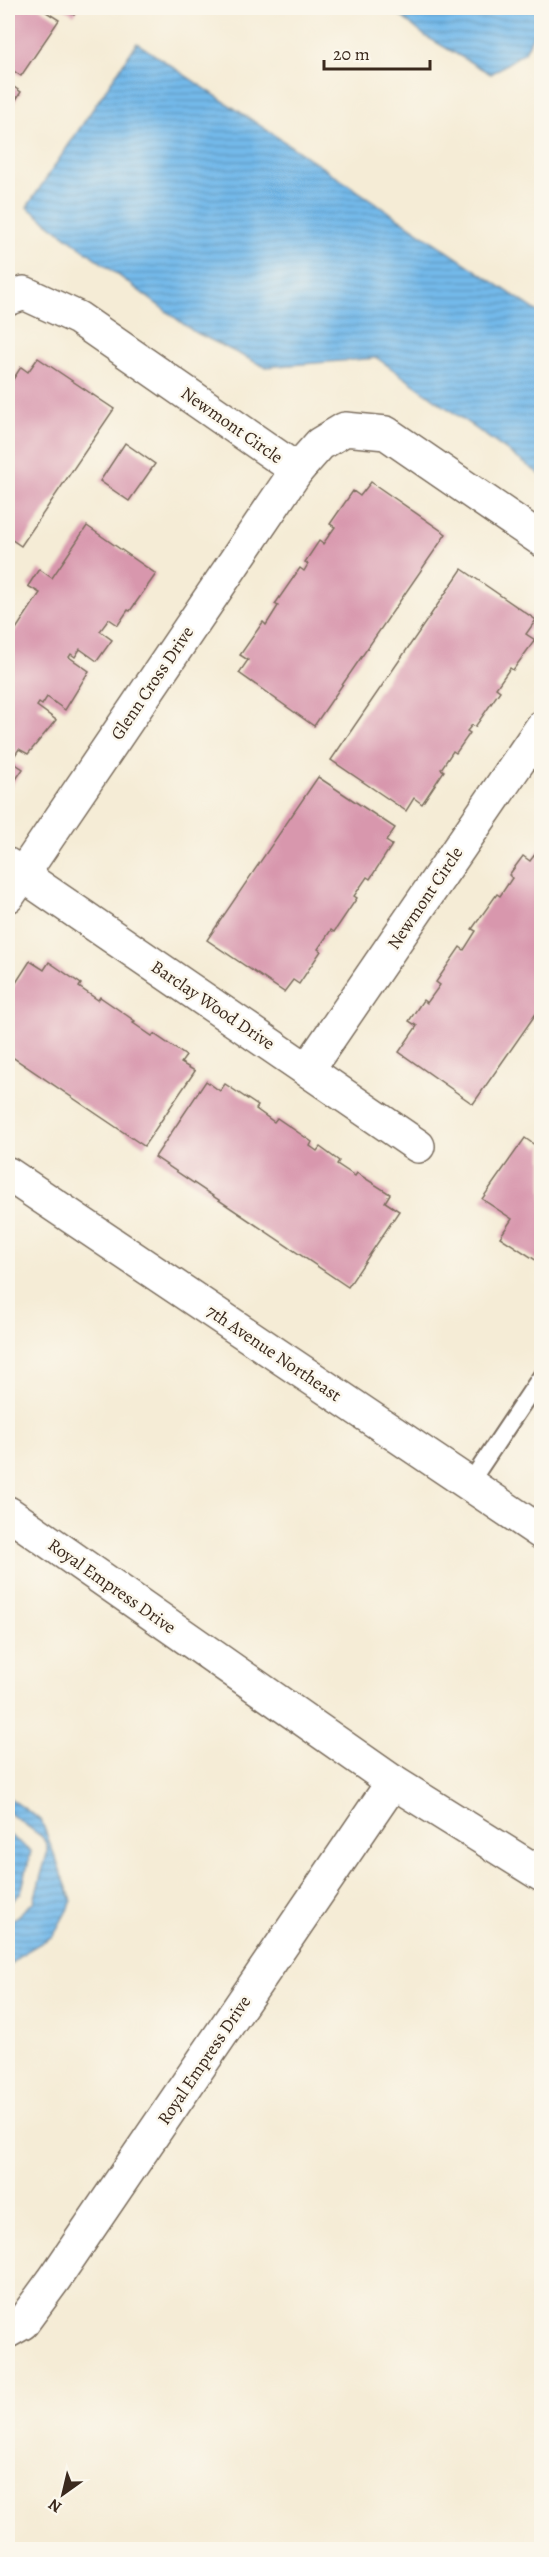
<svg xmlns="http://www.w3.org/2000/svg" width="549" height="2557" font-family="Alegreya,serif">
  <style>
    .water { fill: url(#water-rules); stroke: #577284; stroke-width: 1.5 }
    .building { fill: #d897ad }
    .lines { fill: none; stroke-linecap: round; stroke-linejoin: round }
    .lane-casing { stroke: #7c6e5e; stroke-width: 20 }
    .street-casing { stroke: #7c6e5e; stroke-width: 36 }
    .lane { stroke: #fff; stroke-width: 16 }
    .street { stroke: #fff; stroke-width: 33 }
    .labels { text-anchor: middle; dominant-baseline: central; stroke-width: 5; stroke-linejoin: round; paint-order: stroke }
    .street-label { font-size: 18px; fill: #3b2a1e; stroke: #fbf7ec }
  </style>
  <defs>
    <pattern id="water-rules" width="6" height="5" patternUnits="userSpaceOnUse" patternTransform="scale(1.5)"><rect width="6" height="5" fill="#73b9ea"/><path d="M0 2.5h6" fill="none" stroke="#6097bd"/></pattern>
  </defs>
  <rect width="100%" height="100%" fill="#fbf7ec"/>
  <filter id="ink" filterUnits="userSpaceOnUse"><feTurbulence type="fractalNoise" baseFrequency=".0167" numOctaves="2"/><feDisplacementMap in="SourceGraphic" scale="12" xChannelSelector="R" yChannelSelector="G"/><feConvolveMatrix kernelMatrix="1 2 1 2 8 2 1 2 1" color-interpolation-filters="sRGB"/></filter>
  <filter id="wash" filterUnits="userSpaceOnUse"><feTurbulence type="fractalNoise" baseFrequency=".008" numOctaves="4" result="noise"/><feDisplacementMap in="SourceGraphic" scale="24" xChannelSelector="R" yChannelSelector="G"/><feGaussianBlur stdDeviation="1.35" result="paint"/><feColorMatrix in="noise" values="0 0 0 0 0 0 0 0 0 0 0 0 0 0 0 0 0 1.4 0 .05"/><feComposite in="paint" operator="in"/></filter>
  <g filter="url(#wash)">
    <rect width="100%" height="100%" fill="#f5ecd6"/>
    <!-- water -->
    <g class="water">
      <polygon points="391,8 541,8 541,19 525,52 491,74 425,36"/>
      <polygon points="137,43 541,314 541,475 377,358 265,367 193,331 27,207"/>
      <polygon points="8,1797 41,1820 72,1901 53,1936 20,1955 8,1968 8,1924 34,1901 47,1854 47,1844 42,1837 8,1812"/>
      <polygon points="8,1834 31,1851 21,1893 8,1904"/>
    </g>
    <g id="blocks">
      <!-- building -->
      <g class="building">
        <polygon points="8,8 40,8 59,20 21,76 8,67"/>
        <polygon points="63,8 79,8 74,15"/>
        <polygon points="8,83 21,92 8,112"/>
        <polygon points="38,358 114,409 21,546 8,537 8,387 21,367 28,372"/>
        <polygon points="125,443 155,464 129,501 100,481"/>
        <polygon points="371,482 446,534 314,726 239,673 248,660 240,655 263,622 266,625 278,606 275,604 300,568 304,571 308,564 305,562 319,541 323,544 335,527 330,524 353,491 360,496"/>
        <polygon points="87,526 156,574 130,611 128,610 118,625 109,619 100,631 112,640 97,661 80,649 75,657 71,654 69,657 89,671 65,710 47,697 42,705 39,703 37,706 56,720 28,754 19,749 11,761 23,769 8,791 8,641 40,593 28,586 39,569 52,578"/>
        <polygon points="462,569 536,620 526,634 535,640 513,670 510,668 496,688 500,691 475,727 472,725 467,731 470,733 456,753 453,751 441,769 444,771 422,804 414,798 406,811 331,760"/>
        <polygon points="318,777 395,828 386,841 392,845 370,879 367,877 354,896 357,898 334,932 331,930 318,949 321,951 299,984 293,980 284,992 207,940"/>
        <polygon points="542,845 542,1005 473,1104 399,1052 417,1026 409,1021 423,1000 427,1003 440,985 436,982 460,947 464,950 476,931 472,929 497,894 500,896 512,878 509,875 523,856 530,861"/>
        <polygon points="30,961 44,970 49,962 81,984 79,987 98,1000 100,997 135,1021 133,1023 152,1036 154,1034 186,1056 181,1063 195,1071 144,1146 8,1054 8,995"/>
        <polygon points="206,1081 220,1091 225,1084 258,1106 256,1109 274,1122 277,1118 312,1142 310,1146 317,1151 320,1147 339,1161 337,1164 355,1176 357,1173 390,1194 385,1202 399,1211 348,1287 155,1157"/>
        <polygon points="525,1138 539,1148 542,1144 542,1255 537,1261 500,1237 512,1219 482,1199"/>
      </g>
    </g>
  </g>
  <g filter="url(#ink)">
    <use href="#blocks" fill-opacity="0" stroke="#7c6e5e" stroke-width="1.5"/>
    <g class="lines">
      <!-- lane casing -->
      <g class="lane-casing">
        <polyline id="lane" points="469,1484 542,1375"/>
      </g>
      <!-- street casing -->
      <g class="street-casing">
        <g id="street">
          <polyline points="8,299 24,293 78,318 297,470 320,444 345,429 386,433 542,540"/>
          <polyline points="8,865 418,1146"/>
          <polyline points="8,896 297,470"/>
          <polyline points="308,1069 542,727"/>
          <polyline points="8,1174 542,1533"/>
          <polyline points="8,1513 393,1782 542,1875"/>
          <polyline points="8,2331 22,2323 55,2278 393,1782"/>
        </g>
      </g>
      <!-- lane -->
      <use href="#lane" class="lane"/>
      <!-- street -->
      <use href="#street" class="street"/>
    </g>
  </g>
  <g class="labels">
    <!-- street labels -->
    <g class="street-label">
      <text transform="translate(232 425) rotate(35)">Newmont Circle</text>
      <text transform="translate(152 683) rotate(-56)">Glenn Cross Drive</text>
      <text transform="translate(425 898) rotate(-56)">Newmont Circle</text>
      <text transform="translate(213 1005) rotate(34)">Barclay Wood Drive</text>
      <text transform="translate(274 1353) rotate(34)">7th Avenue Northeast</text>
      <text transform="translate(112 1586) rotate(35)">Royal Empress Drive</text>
      <text transform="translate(204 2060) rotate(-56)">Royal Empress Drive</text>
    </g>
  </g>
  <!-- margin -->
  <rect width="549" height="2557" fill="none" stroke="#fbf7ec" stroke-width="30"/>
  <!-- north arrow -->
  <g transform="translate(63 2494) rotate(214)" stroke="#fbf7ec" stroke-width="4.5" paint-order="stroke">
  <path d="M0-4.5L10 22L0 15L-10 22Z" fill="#3b2a1e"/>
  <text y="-9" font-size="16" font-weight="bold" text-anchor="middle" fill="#3b2a1e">N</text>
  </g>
  <!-- scale -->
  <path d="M324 60v9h106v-9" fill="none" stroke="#3b2a1e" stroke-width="3"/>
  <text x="333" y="60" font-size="18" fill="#3b2a1e" stroke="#fbf7ec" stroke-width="4.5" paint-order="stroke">20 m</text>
</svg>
